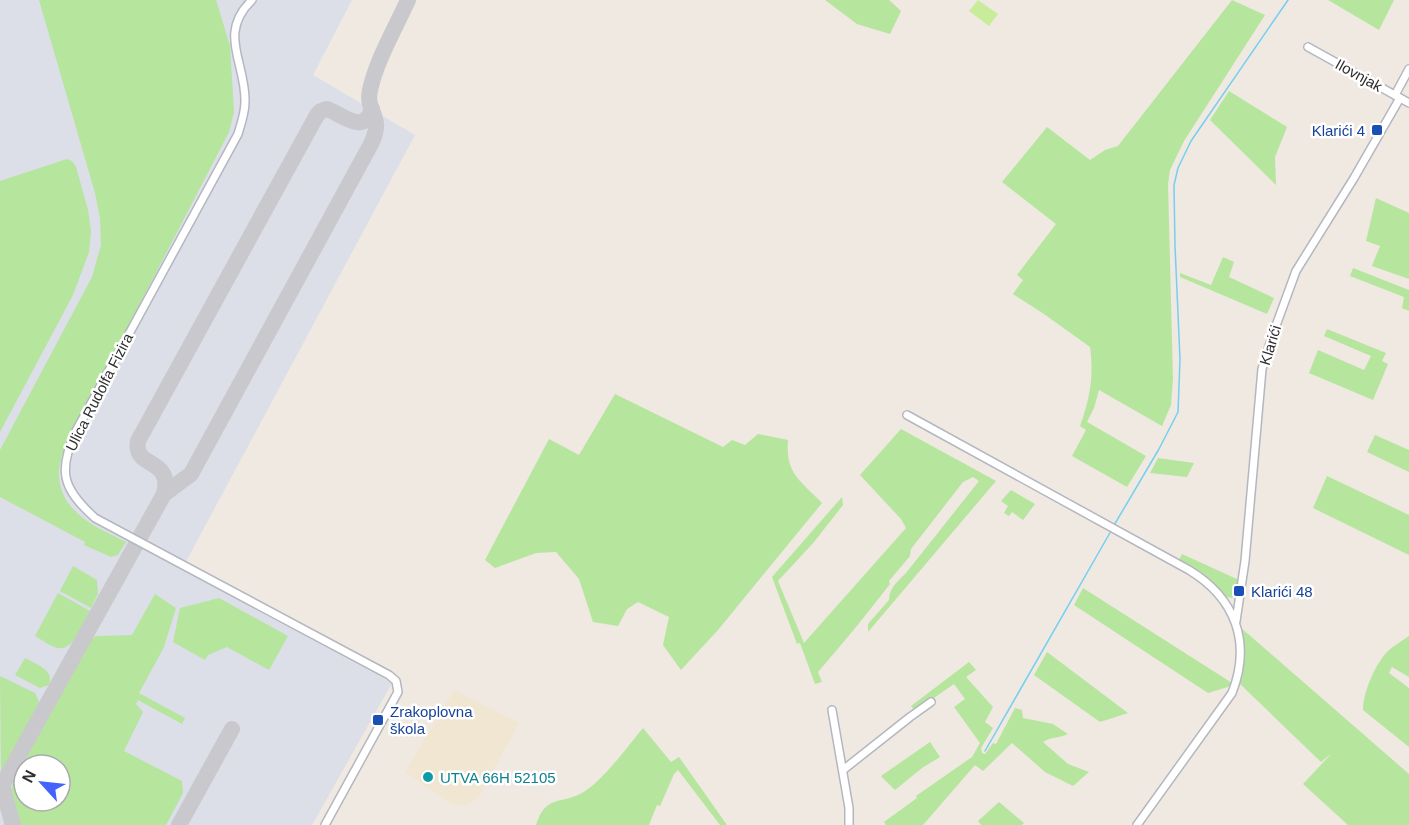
<svg xmlns="http://www.w3.org/2000/svg" width="1409" height="825" font-family="Helvetica,sans-serif">
  <style>
    .education { fill: #f0e6d1 }
    .airport { fill: #dcdee8; fill-rule: evenodd }
    .green { fill: #b6e59e; fill-rule: evenodd }
    .pitch { fill: #c9ec9a }
    .lines { fill: none; stroke-linecap: round; stroke-linejoin: round }
    .stream { stroke: #75cff0; stroke-width: 1.5 }
    .taxiway { stroke: #c9c8cc; stroke-width: 16 }
    .minor-casing { stroke: #b4b7c1; stroke-width: 10 }
    .minor { stroke: #fff; stroke-width: 7 }
    .transit-dot { fill: #1a4fb4; stroke: #fff; stroke-width: 2 }
    .culture-dot { fill: #0f9aa8; stroke: #fff; stroke-width: 2 }
    .labels { text-anchor: middle; dominant-baseline: central; stroke-width: 5; stroke-linejoin: round; paint-order: stroke }
    .street-label { font-size: 15px; fill: #2e2e2e; stroke: #fff }
    .transit-label { font-size: 15px; fill: #164399; stroke: #fff; text-anchor: start }
    .culture-label { font-size: 15px; fill: #0d838f; stroke: #fff; text-anchor: start }
  </style>
  <rect width="100%" height="100%" fill="#efe9e1"/>
  <!-- education -->
  <polygon class="education" points="454,690 519,723 479,796 466,806 450,803 405,772"/>
  <!-- airport -->
  <path class="airport" d="M0,0h352l-39,75 102,60 -233,434 210,114 -80,142h-312zM24,765h36v36h-36z"/>
  <!-- green -->
  <g class="green">
    <path d="M39,0h177l14,46 4,66 -5,20 -167,322c-1,8 -4,16 -3,23 3,37 39,51 67,65l-8,13 -7,2 -27,-12 1,-3 -85,-45v-47l92,-173 9,-32 -1,-27 -5,-25z"/>
    <polygon points="825,0 889,0 901,11 890,34 857,24"/>
    <path d="M1232,0l33,15 -81,126 -14,29 -2,14 5,195 -2,26 -9,21 -63,-36 -5,18 -7,14 59,34 -19,31 -55,-31 14,-26 -6,-4c10,-28 14,-49 10,-79l-46,-33 -31,-20 10,-14 -6,-5 39,-51 -54,-42 45,-55 43,33 15,-10 13,-4z"/>
    <polygon points="1328,0 1394,0 1379,30"/>
    <polygon points="1229,91 1287,127 1275,157 1276,185 1210,120"/>
    <polygon points="67,159 72,161 76,167 88,210 91,231 89,252 73,295 0,432 0,181"/>
    <polygon points="1376,198 1409,213 1409,279 1372,266 1380,246 1366,241"/>
    <polygon points="1223,257 1234,262 1229,277 1274,298 1267,314 1180,277 1180,273 1211,285"/>
    <polygon points="1353,268 1409,290 1409,311 1402,308 1404,297 1350,276"/>
    <polygon points="1327,329 1386,353 1382,361 1388,364 1373,400 1309,373 1318,350 1364,370 1371,356 1324,336"/>
    <path d="M615,394l108,53 9,-7 13,5 13,-11 30,6c-3,34 13,41 34,63l-104,127 -37,40 -18,-25 6,-28 -31,-15 -11,7 -9,17 -25,-4 -14,-43 -23,-27 -20,1 -41,15 -10,-8 64,-121 30,16z"/>
    <path d="M901,429l95,52 -128,151v-8l21,-24c0,-12 9,-19 17,-27l73,-92 -6,-4 -10,5 -52,67 -1,7 -21,25 1,3c-23,30 -47,59 -72,88l4,10 -7,2 -15,-41 -3,1 -25,-67 70,-80 1,8 -29,37 -36,39 26,62 102,-115 -5,-9 -41,-44z"/>
    <polygon points="1375,435 1409,450 1409,472 1367,452"/>
    <polygon points="1158,458 1194,463 1187,477 1150,473"/>
    <polygon points="1327,476 1409,515 1409,555 1313,508"/>
    <polygon points="1011,490 1035,504 1023,520 1012,512 1009,516 1004,513 1008,506 1001,501"/>
    <polygon points="1182,554 1239,580 1236,595 1232,598 1226,597 1208,579 1179,560"/>
    <polygon points="73,566 97,580 98,594 91,608 60,591"/>
    <polygon points="1083,588 1232,683 1231,686 1208,693 1074,605"/>
    <path d="M58,593l32,18c-6,11 -16,41 -33,37 -7,-2 -15,-8 -22,-12z"/>
    <path d="M155,594l21,14 -12,39 -25,46 46,25 -3,6 -44,-24 -2,4 7,8 -19,39 58,30 1,12 -17,32h-148l-8,-29 3,-16 76,-139 7,-5 36,-1zM24,765h36v36h-36z"/>
    <polygon points="219,598 288,636 269,670 227,647 208,655 205,660 173,642 180,608"/>
    <polygon points="1240,627 1409,774 1409,825 1348,825 1303,784 1332,753 1321,762 1240,684 1244,656"/>
    <path d="M1409,636v41l-17,-10 -3,6 20,15v59l-46,-37c0,-18 13,-48 26,-60 6,-5 14,-10 20,-14z"/>
    <polygon points="1047,652 1128,713 1100,722 1034,675"/>
    <path d="M25,658c11,6 30,12 24,27l-9,3 -25,-13z"/>
    <path d="M969,662l7,8 -10,7 27,30 -8,15 8,6 -12,20 1,5 3,1 8,-11 3,1 19,-36 7,2 1,8 30,6 15,10c-8,4 -18,3 -25,8l25,22 21,8 -16,14 -28,-14 -33,-29 -29,28 -8,-6 -52,60h-37l-2,-3 33,-24 -1,-2 56,-39 8,-14 -26,-36 11,-8 -11,-15 -39,27 -4,-5z"/>
    <polygon points="0,676 35,693 39,702 37,709 1,774"/>
    <path d="M643,728l28,34 8,-5 48,68h-7l-42,-55 -4,4 -14,32 -3,-1 -8,20h-113c10,-31 24,-20 46,-32 20,-11 46,-47 61,-65z"/>
    <polygon points="930,742 940,757 922,768 895,790 881,776"/>
    <polygon points="999,802 1024,823 1022,825 981,825 978,821"/>
  </g>
  <!-- pitch -->
  <polygon class="pitch" points="978,0 998,14 989,26 969,11"/>
  <g class="lines">
    <!-- stream -->
    <g class="stream">
      <polyline points="1113,527 1159,449 1178,412 1180,359 1175,246 1174,185 1178,168 1191,141 1288,0"/>
      <polyline points="985,751 1111,531"/>
    </g>
    <!-- taxiway -->
    <g class="taxiway">
      <path d="M164,494c9,-38 -31,-24 -26,-53l179,-326 4,-4 6,-2c15,5 37,27 45,0"/>
      <polyline points="2,786 13,825"/>
      <path d="M0,789l164,-295 27,-20 180,-330c14,-29 -6,-31 -1,-54 7,-31 25,-61 38,-90"/>
      <polyline points="179,825 232,729"/>
    </g>
    <!-- minor casing -->
    <g class="minor-casing">
      <g id="minor">
        <path d="M252,0c-35,34 -6,62 -7,102 0,11 -4,22 -7,32l-162,297c-19,41 -13,58 19,87l294,157 7,6 2,11 -73,133"/>
        <polyline points="1308,47 1409,103"/>
        <polyline points="1395,95 1409,69"/>
        <path d="M907,415l282,155c46,28 63,72 43,123l-95,132"/>
        <polyline points="1236,621 1245,561 1262,369 1274,331 1296,271 1354,178 1400,98"/>
        <polyline points="832,710 849,808 849,825"/>
        <polyline points="843,770 910,717 931,702"/>
      </g>
    </g>
    <!-- minor -->
    <use href="#minor" class="minor"/>
  </g>
  <!-- markers -->
  <g class="transit-dot">
    <rect x="1371" y="124" width="12" height="12" rx="3"/>
    <rect x="1233" y="585" width="12" height="12" rx="3"/>
    <rect x="372" y="714" width="12" height="12" rx="3"/>
  </g>
  <circle class="culture-dot" cx="428" cy="777" r="6"/>
  <g class="labels">
    <!-- street labels -->
    <g class="street-label">
      <text transform="translate(1359 75) rotate(29)">Ilovnjak</text>
      <text transform="translate(1270 345) rotate(-73)">Klarići</text>
      <text transform="translate(99 392) rotate(-63)">Ulica Rudolfa Fizira</text>
    </g>
    <!-- transit labels -->
    <g class="transit-label">
      <text x="1365" y="130" text-anchor="end">Klarići 4</text>
      <text x="1251" y="591">Klarići 48</text>
      <text x="390" y="711">Zrakoplovna<tspan x="390" dy="17">škola</tspan></text>
    </g>
    <!-- culture labels -->
    <g class="culture-label">
      <text x="440" y="777">UTVA 66H 52105</text>
    </g>
  </g>
  <!-- north arrow -->
  <g transform="translate(42 783) rotate(297)"><circle r="28" fill="#ffffff" stroke="#ababab" stroke-width="1.5"/>
  <path d="M0-4.5L10 22L0 15L-10 22Z" fill="#4264fb"/>
  <text y="-9" font-size="16" font-weight="bold" text-anchor="middle" fill="#2e2e2e">N</text>
  </g>
</svg>
